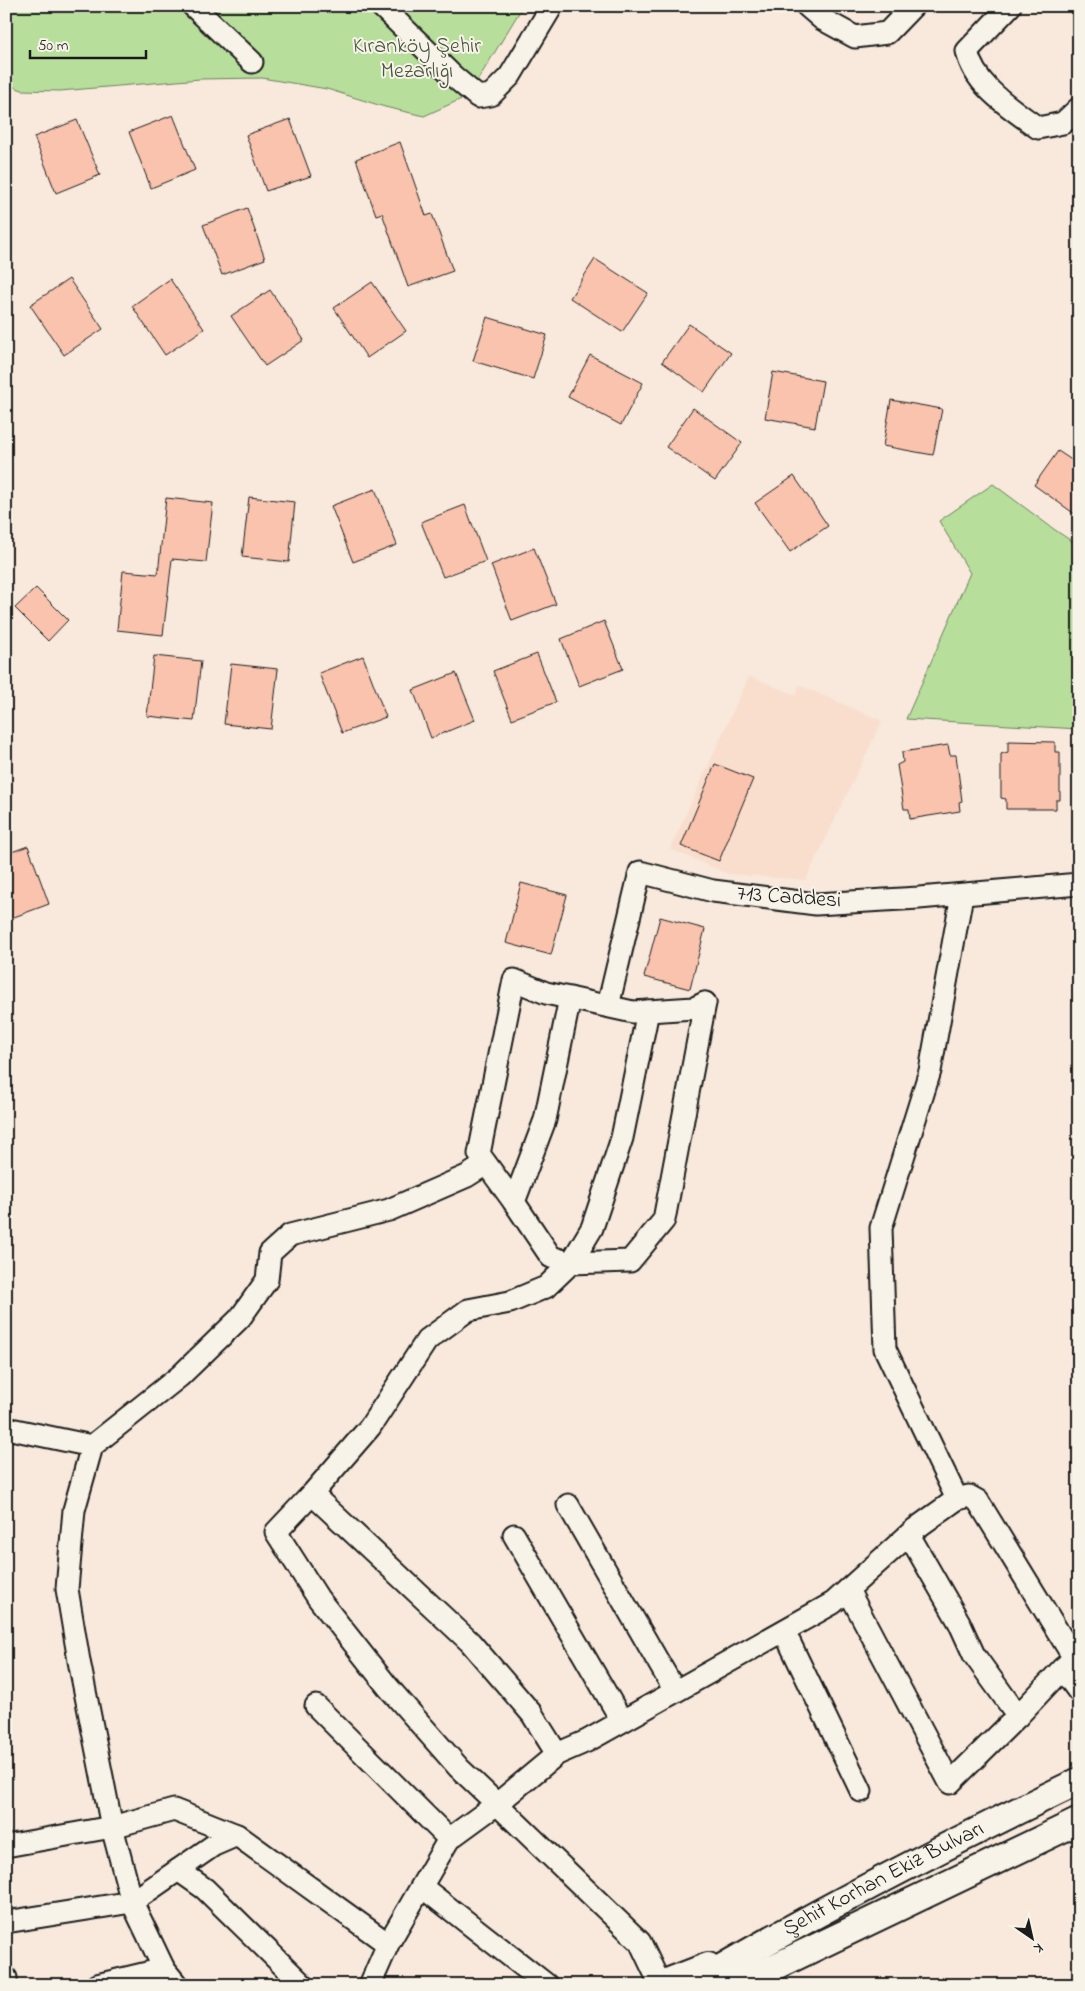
<svg xmlns="http://www.w3.org/2000/svg" width="1085" height="1991" font-family="'Indie Flower',sans-serif">
  <style>
    .built { fill: #f9dece }
    .green { fill: #b7df9b; stroke: #6a7e5c }
    .building { fill: #fac3ad; stroke: #1c1c1c }
    .lines { fill: none; stroke-linecap: round; stroke-linejoin: round }
    .minor-casing { stroke: #1c1c1c; stroke-width: 25 }
    .major-casing { stroke: #1c1c1c; stroke-width: 30 }
    .minor { stroke: #f7f3e8; stroke-width: 21 }
    .major { stroke: #f7f3e8; stroke-width: 26 }
    .labels { text-anchor: middle; dominant-baseline: central; stroke-width: 4; stroke-linejoin: round; paint-order: stroke }
    .park-label { font-size: 22px; fill: #4a5642; stroke: #f7f3e8 }
    .street-label { font-size: 22px; fill: #1c1c1c; stroke: #f7f3e8 }
  </style>
  <rect width="100%" height="100%" fill="#f8e9dc"/>
  <filter id="ink" filterUnits="userSpaceOnUse"><feTurbulence type="fractalNoise" baseFrequency=".02" numOctaves="2"/><feDisplacementMap in="SourceGraphic" scale="10" xChannelSelector="R" yChannelSelector="G"/><feConvolveMatrix kernelMatrix="1 2 1 2 8 2 1 2 1" color-interpolation-filters="sRGB"/></filter>
  <g filter="url(#ink)">
    <!-- built -->
    <polygon class="built" points="749,676 796,695 799,685 882,721 806,880 728,874 670,849"/>
    <!-- green -->
    <g class="green">
      <polygon points="6,6 523,6 468,96 424,116 385,107 327,89 262,78 200,79 60,91 22,90 6,84"/>
      <polygon points="993,484 1055,530 1079,546 1079,729 906,719 970,573 939,521"/>
    </g>
    <!-- building -->
    <g class="building">
      <polygon points="173,115 195,170 151,188 129,132"/>
      <polygon points="290,119 311,176 266,191 246,135"/>
      <polygon points="77,120 100,175 56,193 34,137"/>
      <polygon points="400,142 426,216 432,214 453,271 408,287 382,213 376,215 356,159"/>
      <polygon points="247,208 265,259 222,275 203,225"/>
      <polygon points="595,259 648,293 622,332 570,298"/>
      <polygon points="69,279 103,329 64,355 30,305"/>
      <polygon points="170,279 204,329 165,355 132,306"/>
      <polygon points="372,282 406,331 367,358 334,308"/>
      <polygon points="270,290 304,340 265,366 231,316"/>
      <polygon points="487,317 547,335 533,379 473,361"/>
      <polygon points="689,324 731,353 704,392 662,362"/>
      <polygon points="590,355 643,383 621,425 568,397"/>
      <polygon points="773,372 823,381 815,427 765,418"/>
      <polygon points="891,400 942,409 933,455 883,446"/>
      <polygon points="693,408 742,443 715,481 666,447"/>
      <polygon points="1058,451 1079,465 1079,517 1034,485"/>
      <polygon points="794,476 828,526 790,552 755,503"/>
      <polygon points="375,489 397,545 353,562 331,506"/>
      <polygon points="249,497 295,502 289,562 242,557"/>
      <polygon points="166,498 213,503 206,562 172,559 163,635 117,630 123,571 158,574"/>
      <polygon points="465,505 486,561 443,577 421,522"/>
      <polygon points="534,548 556,604 512,621 491,565"/>
      <polygon points="36,588 68,620 48,641 15,608"/>
      <polygon points="604,621 623,669 579,686 561,639"/>
      <polygon points="537,654 556,702 512,719 493,671"/>
      <polygon points="154,656 201,661 194,721 147,716"/>
      <polygon points="363,656 386,717 342,733 319,673"/>
      <polygon points="231,664 278,669 271,729 224,724"/>
      <polygon points="456,673 475,720 431,738 413,690"/>
      <polygon points="1008,741 1055,742 1055,752 1060,752 1060,800 1056,800 1056,809 1006,809 1006,799 1001,798 1001,754 1008,752"/>
      <polygon points="948,745 950,755 956,755 962,801 959,802 960,811 910,819 909,809 904,809 897,765 903,762 902,752"/>
      <polygon points="715,764 753,779 719,861 681,846"/>
      <polygon points="28,846 49,904 6,920 6,854"/>
      <polygon points="521,883 567,895 551,955 506,943"/>
      <polygon points="660,917 705,929 690,989 644,977"/>
    </g>
    <g class="lines">
      <!-- minor casing -->
      <g class="minor-casing">
        <g id="minor">
          <polyline points="193,6 252,62"/>
          <polyline points="381,6 453,76 478,97 491,95 510,76 552,6"/>
          <polyline points="807,6 822,19 855,37 887,33 913,6"/>
          <path d="M1010,6l-43,45c7,35 44,57 71,77l25,-5 16,-15"/>
          <polyline points="570,998 545,1120 514,1202 551,1257 571,1263 546,1287 510,1302 468,1310 427,1340 370,1427 312,1494 470,1642 532,1714 557,1754 587,1741 833,1603 915,1529 957,1499 885,1349 881,1228 930,1071 962,895"/>
          <polyline points="608,1006 640,872 713,891 816,904 919,898 1079,884"/>
          <polyline points="648,1011 622,1138 592,1228 571,1263 630,1261 664,1220 705,1003"/>
          <polyline points="514,1202 479,1154 514,980 546,993 633,1012 694,1008 705,1003"/>
          <polyline points="6,1428 92,1446 180,1376 240,1318 267,1280 270,1253 290,1235 389,1210 467,1176 486,1164"/>
          <polyline points="312,1494 276,1532 318,1598 388,1687 459,1768 497,1804 449,1839 388,1944 370,1985"/>
          <polyline points="957,1499 969,1496 978,1501 1074,1658"/>
          <polyline points="568,1505 675,1691"/>
          <polyline points="514,1535 622,1721"/>
          <polyline points="909,1535 959,1622 974,1655 1018,1716 1062,1669"/>
          <polyline points="848,1590 950,1783 1018,1716"/>
          <polyline points="784,1631 861,1791"/>
          <polyline points="1072,1660 1062,1669 1079,1692"/>
          <polyline points="316,1706 449,1839"/>
          <polyline points="557,1754 497,1804 640,1942 660,1984"/>
          <polyline points="6,1846 112,1827 79,1661 67,1589 74,1510 92,1446"/>
          <polyline points="178,1870 205,1889 303,1985"/>
          <polyline points="422,1887 547,1985"/>
          <polyline points="6,1922 132,1902 112,1827 174,1810 237,1835"/>
          <polyline points="6,1978 6,1984"/>
          <polyline points="97,1985 164,1969"/>
          <polyline points="177,1985 164,1969 132,1902 214,1845 237,1835 388,1944"/>
        </g>
      </g>
      <!-- major casing -->
      <g class="major-casing">
        <g id="major">
          <polyline points="659,1985 708,1966"/>
          <path id="s1" d="M692,1985c126,-75 256,-141 387,-204"/>
          <polyline points="737,1985 1079,1821"/>
        </g>
      </g>
      <!-- minor -->
      <use href="#minor" class="minor"/>
      <!-- major -->
      <use href="#major" class="major"/>
    </g>
  </g>
  <g class="labels">
    <!-- park labels -->
    <g class="park-label">
      <text x="417" y="47">Kıranköy Şehir<tspan x="417" dy="25">Mezarlığı</tspan></text>
    </g>
    <!-- street labels -->
    <g class="street-label">
      <text transform="translate(789 898) rotate(4)">713 Caddesi</text>
      <text stroke="none"><textPath href="#s1" startOffset="219">Şehit Korhan Ekiz Bulvarı</textPath></text>
    </g>
  </g>
  <!-- margin -->
  <rect width="1085" height="1991" fill="none" stroke="#f7f3e8" stroke-width="25"/>
  <rect x="12" y="12" width="1060" height="1966" fill="none" stroke="#1c1c1c" stroke-width="2" filter="url(#ink)"/>
  <!-- north arrow -->
  <g transform="translate(1032 1938) rotate(146)" stroke="#f7f3e8" stroke-width="4" paint-order="stroke">
  <path d="M0-4L9 19L0 12L-9 19Z" fill="#1c1c1c"/>
  <text y="-8" font-size="14" font-weight="bold" text-anchor="middle" fill="#1c1c1c">K</text>
  </g>
  <!-- scale -->
  <path d="M30 50v8h116v-8" fill="none" stroke="#1c1c1c" stroke-width="2.5"/>
  <text x="38" y="50" font-size="15" fill="#1c1c1c" stroke="#f7f3e8" stroke-width="4" paint-order="stroke">50 m</text>
</svg>
